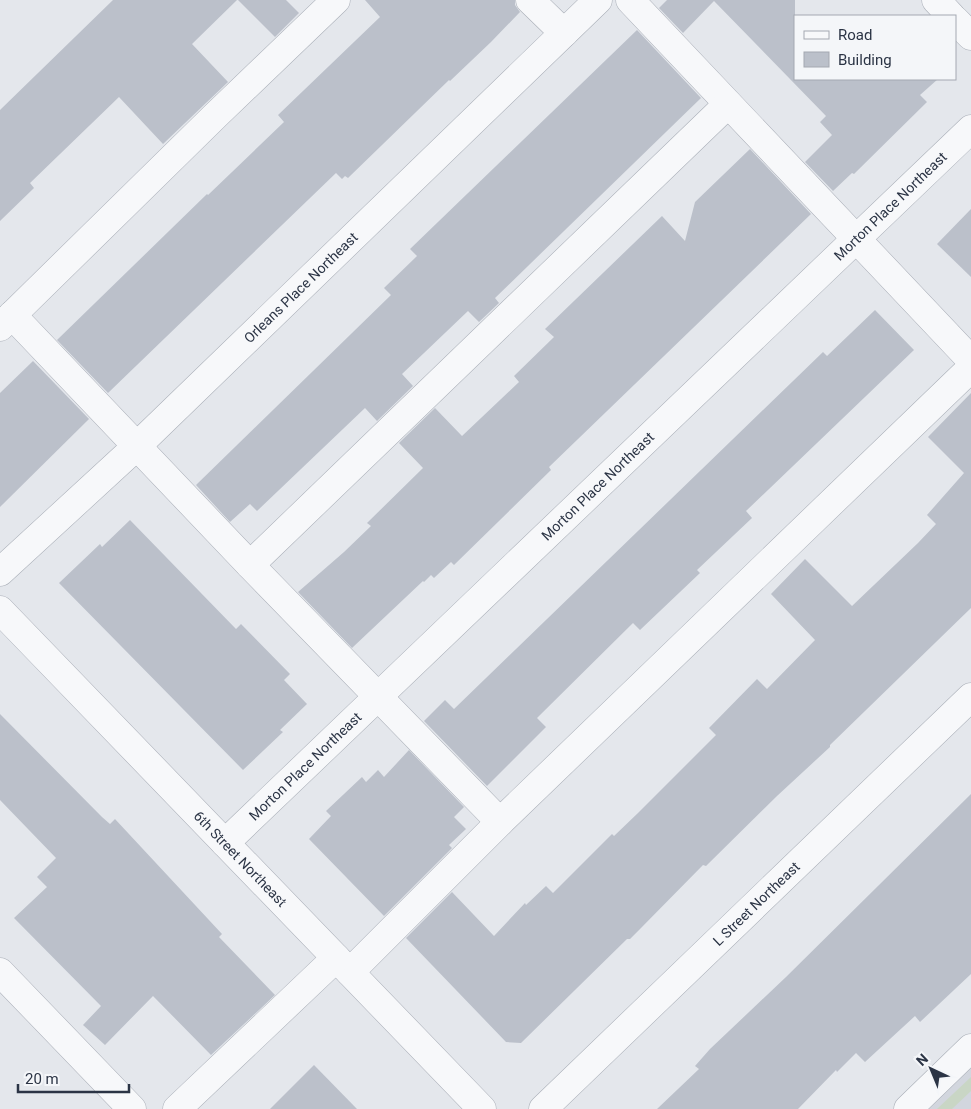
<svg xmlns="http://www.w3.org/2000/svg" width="971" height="1109" font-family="Roboto,sans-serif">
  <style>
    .built { fill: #d2d6de }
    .green { fill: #c9d6c5 }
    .building { fill: #bbc0ca }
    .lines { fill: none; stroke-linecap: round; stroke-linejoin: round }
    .minor-casing { stroke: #a9aeb7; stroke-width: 29 }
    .minor { stroke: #f7f8fa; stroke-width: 28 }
    .labels { text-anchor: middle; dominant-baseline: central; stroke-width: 4; stroke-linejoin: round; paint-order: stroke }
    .street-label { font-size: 14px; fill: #2b3445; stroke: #f4f6f9 }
  </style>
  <rect width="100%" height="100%" fill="#e4e7ec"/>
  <!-- built -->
  <polygon class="built" points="971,1054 971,1109 914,1109"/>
  <!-- green -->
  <polygon class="green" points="971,1077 971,1091 952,1109 937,1109"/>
  <!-- building -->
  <g class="building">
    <polygon points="113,0 237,0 192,44 228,82 163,144 119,97 30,183 34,188 0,221 0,110"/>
    <polygon points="238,0 286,0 299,13 275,37"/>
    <polygon points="365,0 515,0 515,5 520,12 491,42 450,81 449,80 348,178 345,176 342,179 336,173 108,393 57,340 207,194 208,195 284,122 278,115 380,17"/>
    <polygon points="667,0 795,0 795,79 938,79 920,95 927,102 854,174 852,173 833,191 805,162 832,135 820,122 826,116 714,1 683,33 659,8"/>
    <polygon points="637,30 701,98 495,298 499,303 479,322 468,311 402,374 413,386 377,421 365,408 257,511 250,504 230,522 196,485 391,295 384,288 417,256 410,249"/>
    <polygon points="750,149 811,214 549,467 551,470 454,565 451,562 434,578 431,575 424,582 423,581 352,648 298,592 344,552 371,526 367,523 423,468 399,443 435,408 462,436 519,382 514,376 554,337 545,329 662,216 685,241 695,202"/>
    <polygon points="971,209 971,277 937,244"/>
    <polygon points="875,310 914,350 746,511 752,518 697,570 700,573 640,630 633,623 537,718 546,727 487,786 424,721 445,700 454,709 823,352 827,356"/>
    <polygon points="33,361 89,419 0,507 0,393"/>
    <polygon points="971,393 971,608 830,745 830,747 777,796 706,866 703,865 641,928 630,939 627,939 521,1043 506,1042 406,938 452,892 494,936 525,903 526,905 546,886 553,893 612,834 614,836 638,813 716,735 709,728 757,679 767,689 815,640 771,594 805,559 852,606 918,543 936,524 927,515 964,473 928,437"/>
    <polygon points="130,520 236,629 241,624 290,674 284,680 307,704 280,730 283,732 243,770 59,583 100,544 102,547"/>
    <polygon points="0,714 102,817 110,824 115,819 222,934 219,937 275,995 211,1055 153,996 105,1045 83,1025 101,1006 14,918 47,887 37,877 56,858 0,800"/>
    <polygon points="409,750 464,807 454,817 466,829 449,845 452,848 384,916 309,839 331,816 326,811 362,777 366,782 378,770 384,777"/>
    <polygon points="971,794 971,974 920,1022 915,1016 865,1062 856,1053 837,1072 836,1070 798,1109 657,1109 699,1069 695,1066 710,1049 786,977"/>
    <polygon points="314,1065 357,1109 270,1109"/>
  </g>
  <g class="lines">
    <!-- minor casing -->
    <g class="minor-casing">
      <g id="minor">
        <polyline points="530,0 564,33"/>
        <polyline points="630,0 971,360"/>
        <polyline points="936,0 951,16"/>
        <polyline points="955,20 971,36"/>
        <polyline points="12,315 250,565 500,822 971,368"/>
        <polyline points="0,327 215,116 336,0"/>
        <polyline points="250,565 728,104"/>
        <path id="s1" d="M0,572l137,-126 461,-446"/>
        <path id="s2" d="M0,610l482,499"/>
        <path id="s3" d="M225,843l746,-714"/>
        <polyline points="0,972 132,1109"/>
        <polyline points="350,972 500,822"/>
        <polyline points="177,1109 336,958"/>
        <path id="s4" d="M543,1109l428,-412"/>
        <polyline points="908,1109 971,1048"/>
      </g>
    </g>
    <!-- minor -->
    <use href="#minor" class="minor"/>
  </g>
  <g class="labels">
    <!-- street labels -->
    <g class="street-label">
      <text stroke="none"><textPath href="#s3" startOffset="921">Morton Place Northeast</textPath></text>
      <text stroke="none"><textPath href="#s1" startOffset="414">Orleans Place Northeast</textPath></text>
      <text stroke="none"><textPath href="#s3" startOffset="516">Morton Place Northeast</textPath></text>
      <text stroke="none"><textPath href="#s3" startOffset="111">Morton Place Northeast</textPath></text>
      <text stroke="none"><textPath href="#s2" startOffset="346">6th Street Northeast</textPath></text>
      <text stroke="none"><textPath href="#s4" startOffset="296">L Street Northeast</textPath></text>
    </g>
  </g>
  <!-- legend -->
  <rect x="794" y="15" width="162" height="65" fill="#f4f6f9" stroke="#a4a8b1"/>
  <rect x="804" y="31" width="25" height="8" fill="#f7f8fa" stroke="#a4a8b1"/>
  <text x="838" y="40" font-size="15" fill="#2b3445">Road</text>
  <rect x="804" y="52" width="25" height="15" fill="#bbc0ca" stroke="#a4a8b1"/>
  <text x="838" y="65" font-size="15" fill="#2b3445">Building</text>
  <!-- north arrow -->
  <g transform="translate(931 1069) rotate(316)" stroke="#f4f6f9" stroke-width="4" paint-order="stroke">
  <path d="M0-4L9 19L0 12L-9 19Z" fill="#2b3445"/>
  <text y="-8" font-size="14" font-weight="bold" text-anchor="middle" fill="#2b3445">N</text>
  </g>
  <!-- scale -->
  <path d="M18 1084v8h111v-8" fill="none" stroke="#2b3445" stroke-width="2.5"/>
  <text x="25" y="1084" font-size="15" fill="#2b3445" stroke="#f4f6f9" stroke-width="4" paint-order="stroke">20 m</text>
</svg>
